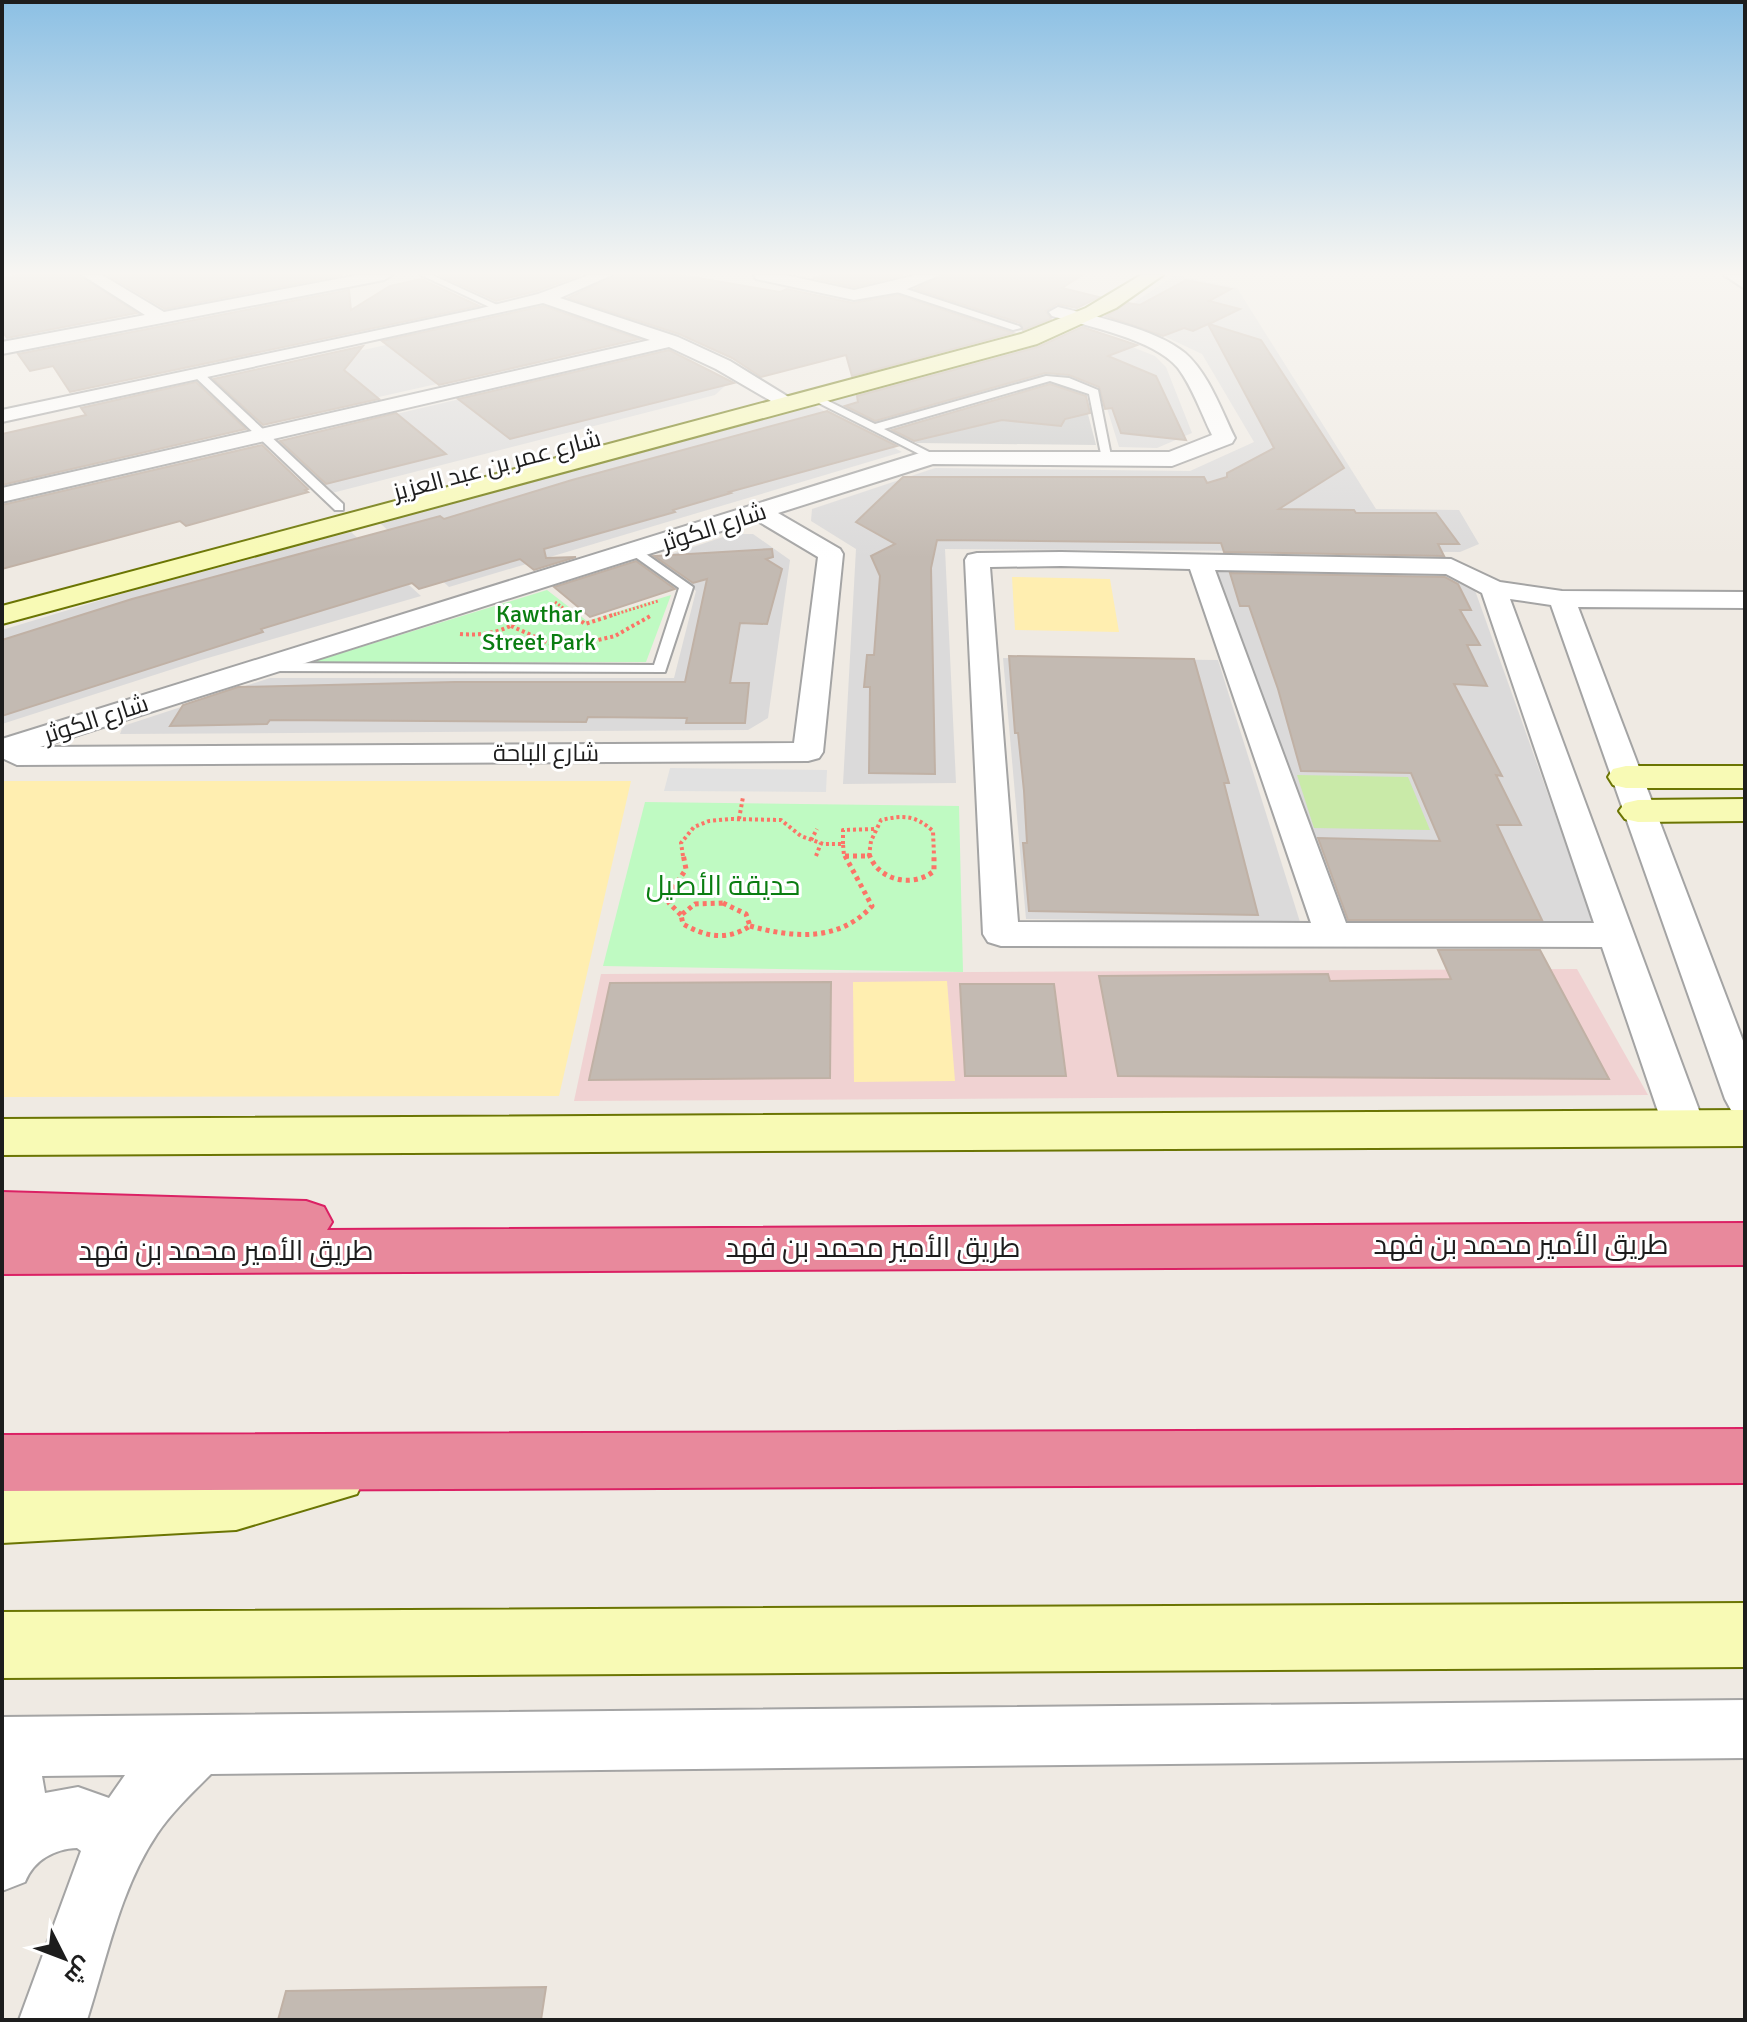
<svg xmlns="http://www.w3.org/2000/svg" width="1747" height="2022" font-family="Signika,Cairo,sans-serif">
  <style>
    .residential { fill: #dbdada }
    .commercial { fill: #f0d2d2 }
    .religious { fill: #cbcbcb }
    .grass { fill: #c9eaa8 }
    .sand { fill: #ffeeb0 }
    .park { fill: #bffac2 }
    .parking { fill: #e1e1e1 }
    .building { fill: #c3bab2; stroke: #c0b1a5; stroke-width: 2 }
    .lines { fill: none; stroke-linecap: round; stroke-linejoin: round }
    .lane-casing { stroke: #a4a4a4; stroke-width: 4 }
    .street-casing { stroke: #a4a4a4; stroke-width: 4 }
    .secondary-casing { stroke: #6b7503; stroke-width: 4 }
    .highway-casing { stroke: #db2164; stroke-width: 4 }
    .path-far2 { stroke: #fc7467; stroke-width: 3; stroke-dasharray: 2 2; stroke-linecap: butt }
    .path-far1 { stroke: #fc7467; stroke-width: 4; stroke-dasharray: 3 3; stroke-linecap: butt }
    .path { stroke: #fc7467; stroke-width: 5; stroke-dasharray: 4 4; stroke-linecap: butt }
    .lane { fill: #fff; fill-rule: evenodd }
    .street { fill: #fff; fill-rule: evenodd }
    .secondary { fill: #f8fab5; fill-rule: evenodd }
    .highway { fill: #e8899c; fill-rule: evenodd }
    .labels { text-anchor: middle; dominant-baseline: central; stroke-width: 6; stroke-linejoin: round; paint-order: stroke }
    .far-street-label { font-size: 24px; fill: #1d1d1d; stroke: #fff }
    .far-park-label { font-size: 24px; fill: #0a7d11; stroke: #fff }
    .park-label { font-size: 28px; fill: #0a7d11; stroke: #fff }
    .street-label { font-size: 28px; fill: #1d1d1d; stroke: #fff }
  </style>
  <rect width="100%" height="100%" fill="#efeae3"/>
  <!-- residential -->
  <g class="residential">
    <polygon points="1175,275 1237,288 1376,509 1459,510 1479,544 1460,552 945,549 956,783 843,784 856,549 811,521 812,509 935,468 1190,471 1254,442 1202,354 1117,314"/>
    <polygon points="524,315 628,341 263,423 221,381"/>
    <polygon points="1097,333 1155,356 1166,367 1192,433 1157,448 1119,447 1102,392 1055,373 874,424 831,401 1059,340"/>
    <polygon points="651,354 681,356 725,386 715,395 332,493 277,442"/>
    <polygon points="815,406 902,452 449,587 380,523"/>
    <polygon points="351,532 421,596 201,660 2,724 2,630 138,589"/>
    <polygon points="732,534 753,534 790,560 768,718 748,730 120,734 123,726 270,678 674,678 696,591 657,559"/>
    <polygon points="1216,569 1451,576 1472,582 1595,926 1337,928"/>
    <polygon points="1003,658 1218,660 1300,922 1026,919"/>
  </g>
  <!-- commercial -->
  <polygon class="commercial" points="1577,969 1648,1095 574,1101 601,974"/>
  <!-- religious -->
  <polygon class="religious" points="1054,383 1083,395 1096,445 917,443 890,430"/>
  <!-- grass -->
  <polygon class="grass" points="1297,775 1408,777 1430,830 1314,828"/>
  <!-- sand -->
  <g class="sand">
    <polygon points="1012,577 1110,579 1119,632 1015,630"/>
    <polygon points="2,781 631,781 559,1096 2,1097"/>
    <polygon points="947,981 955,1081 854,1082 853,982"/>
  </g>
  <!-- park -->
  <g class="park">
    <polygon points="547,590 587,621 671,595 646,662 309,663"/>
    <polygon points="645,802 959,806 963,972 603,966"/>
  </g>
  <!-- parking -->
  <polygon class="parking" points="670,768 827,770 826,792 664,791"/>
  <!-- building -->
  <g class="building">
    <polygon points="18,275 79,275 137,313 7,338 2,331 2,278"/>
    <polygon points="108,275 342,275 165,309"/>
    <polygon points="439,275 580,275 537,291 496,301"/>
    <polygon points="615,275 681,275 780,292 787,289 853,303 898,295 1013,333 852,376 846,355 761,377 732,358 679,334 568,298"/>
    <polygon points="823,275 903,275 854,287 814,278"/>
    <polygon points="943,275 1082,275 1062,288 1099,297 1077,308 1057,304 1046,311 1051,319 1023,330 1020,323 915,289"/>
    <polygon points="421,279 479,306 70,392 53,366 30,371 18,354 349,290 351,310 390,286"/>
    <polygon points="1186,280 1231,289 1209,301 1240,309 1209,324 1261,340 1344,468 1279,509 1354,510 1356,513 1436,513 1459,544 1438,544 1444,556 1224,552 1221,543 937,540 931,568 935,774 869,773 870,687 864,687 867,655 874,655 880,576 871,556 895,544 856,522 903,477 1204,477 1207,483 1227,477 1227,473 1274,448 1208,324 1193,331 1184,328 1163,336 1106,316 1128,303 1140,305"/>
    <polygon points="543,306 639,339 439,385 382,341"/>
    <polygon points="1082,327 1137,345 1108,356 1156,376 1186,440 1121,433 1112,408 1105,409 1099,387 1069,375 1045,373 875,421 845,406 858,402 857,396 1038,347"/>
    <polygon points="363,346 344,370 379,399 263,425 213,379"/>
    <polygon points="669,350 734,383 510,439 458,399"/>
    <polygon points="196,382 246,429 2,485 2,434 86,415 81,408"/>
    <polygon points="1050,384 1086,396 1090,413 1065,419 1061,426 1002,420 914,441 892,430"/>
    <polygon points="827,411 897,446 729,492 731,493 673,510 675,512 544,549 546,558 576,557 534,570 520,559 419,589 412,583 261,629 263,632 2,716 2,640 132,599 440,516 444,519 572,480"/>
    <polygon points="396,413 446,454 326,484 280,441"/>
    <polygon points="262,445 308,489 305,490 308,492 186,526 180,521 2,569 2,505"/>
    <polygon points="772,549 773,557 766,559 782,569 767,624 740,623 730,683 749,683 745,723 686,723 687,718 588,717 586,722 270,720 267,724 170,726 183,705 238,687 455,682 685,682 707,579 693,583 654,556"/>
    <polygon points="636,561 675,589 590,617 554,587"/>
    <polygon points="1230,573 1445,577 1458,584 1471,610 1460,610 1480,645 1467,645 1487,686 1454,684 1502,776 1496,775 1521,825 1497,825 1542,920 1348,920 1318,838 1440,841 1411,773 1301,771 1278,689 1249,606 1240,606"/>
    <polygon points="1009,656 1194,659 1229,783 1224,783 1258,915 1029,911 1023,843 1027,843 1024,791 1018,733 1015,733"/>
    <polygon points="1438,950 1540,950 1609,1079 1118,1076 1099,976 1328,974 1330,981 1451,979"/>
    <polygon points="831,982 830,1078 589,1080 610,983"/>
    <polygon points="960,984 1054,984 1066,1076 965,1076"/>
    <polygon points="546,1987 541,2020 278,2020 286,1991"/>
  </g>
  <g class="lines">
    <!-- lane casing -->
    <g class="lane-casing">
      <g id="lane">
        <polygon points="421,275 432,275 506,309 498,311"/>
        <polygon points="894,285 1019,326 1021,328 1013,330 891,290"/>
        <polygon points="194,372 202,372 343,504 343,510 335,510 194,376"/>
        <polygon points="1046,376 1069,378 1098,390 1112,461 1102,459 1089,394 1050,381 884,429 935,455 935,459 931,460 807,397 816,395 875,424"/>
        <polygon points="636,547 693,587 665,672 267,671 260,667 267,663 654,665 679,588 631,554 631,548"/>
      </g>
    </g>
    <!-- street casing -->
    <g class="street-casing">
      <g id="street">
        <polygon points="82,275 102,275 164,312 358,275 392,275 384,280 2,354 2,342 145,315"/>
        <polygon points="589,275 612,275 560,298 678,337 730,361 800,404 797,408 783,408 716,369 669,347 2,502 2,488 650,340 543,303 2,422 2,410 478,309 538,294"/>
        <polygon points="754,275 785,275 854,290 916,275 940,275 900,292 854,300 756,279"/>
        <polygon points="1724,275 1743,275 1745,289"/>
        <path d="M1058,307c36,9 98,22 127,46 24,21 36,57 50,85l-3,5 -60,23 -239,-2 -155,49 62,36 3,5 -20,198 -4,6 -11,3 -791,4 -15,-7v-19l921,-287h246l43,-17c-11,-22 -19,-47 -34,-67 -24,-29 -91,-42 -126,-52l-3,-4zM756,520l62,37 -24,186 -754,4z"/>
        <path d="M1061,552l390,7 49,23 62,9 183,1v16l-167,-1 167,439v68l-14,-4 -6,-11 -174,-494 -41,-6 196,530 -6,11 -15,5 -15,-5 -6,-11 -62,-182 -601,-1 -13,-4 -5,-8 -18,-374 3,-5 9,-2zM1061,566l129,3 121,354 -293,-1 -28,-355zM1215,570l231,4 36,19 112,330h-248z"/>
        <path d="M1745,1700v58l-1534,16c-19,19 -39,38 -54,60 -37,55 -50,124 -70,186h-68l62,-169 -4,-3c-23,1 -43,12 -52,34l-23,9v-174zM125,1775l-16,23 -31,-11 -33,6 -3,-17z"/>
      </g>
    </g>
    <!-- secondary casing -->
    <g class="secondary-casing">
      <g id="secondary">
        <polygon points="1141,275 1163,275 1116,308 1037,344 2,624 2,606 1021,334 1086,308"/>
        <polygon points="1626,766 1745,766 1745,788 1626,788 1613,785 1608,777 1613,769"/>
        <polygon points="1745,799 1745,821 1638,822 1625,819 1619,811 1625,803 1638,800"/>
        <polygon points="1745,1110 1745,1146 2,1155 2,1119"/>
        <polygon points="336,1446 357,1454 366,1474 357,1494 236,1530 2,1543 2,1485 236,1472"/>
        <polygon points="1745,1603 1745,1667 2,1678 2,1612"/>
      </g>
    </g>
    <!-- highway casing -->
    <g class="highway-casing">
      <g id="highway">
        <polygon points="2,1192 306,1201 324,1207 332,1222 327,1230 1745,1223 1745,1265 2,1274"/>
        <polygon points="1745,1429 1745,1483 2,1491 2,1435"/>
      </g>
    </g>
    <!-- path-far2 -->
    <g class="path-far2">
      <polyline points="555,602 574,616"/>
      <polyline points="525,616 529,609"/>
      <polyline points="610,616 658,601"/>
    </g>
    <!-- path-far1 -->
    <g class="path-far1">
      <polyline points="572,614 585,624 616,614"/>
      <polyline points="511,626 551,644"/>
      <path d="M460,634c24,2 49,-2 66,-20"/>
      <polyline points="581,644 615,636 652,615"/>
      <polyline points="739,819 743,797"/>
      <polyline points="811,840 817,829"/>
      <polyline points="843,844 843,830 875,829"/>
      <polyline points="683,856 681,843 694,827 709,821 730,819 781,820 801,836 823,844 843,844 844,856"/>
      <polyline points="816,856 821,843"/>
      <path d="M869,856l2,-15 10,-21c23,-5 34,-5 52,11l1,25"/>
    </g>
    <!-- path -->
    <g class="path">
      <path d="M869,854c9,27 44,34 65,17v-17"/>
      <polyline points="845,856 869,856"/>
      <path d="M723,903l23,11 4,12c-23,15 -44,11 -67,-2l-2,-9 14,-11z"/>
      <polyline points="681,915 669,903 671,892 686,869 683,854"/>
      <path d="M750,926c44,12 89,16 122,-20l-28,-52"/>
    </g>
    <!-- lane -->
    <use href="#lane" class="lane"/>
    <!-- street -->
    <use href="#street" class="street"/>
    <!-- secondary -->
    <use href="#secondary" class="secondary"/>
    <!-- highway -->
    <use href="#highway" class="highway"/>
  </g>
  <!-- sky -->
  <linearGradient id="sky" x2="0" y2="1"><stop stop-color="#8cc0e4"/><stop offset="0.49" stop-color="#f8f6f2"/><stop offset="1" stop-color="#f8f6f2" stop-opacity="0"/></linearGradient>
  <rect width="1747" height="558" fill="url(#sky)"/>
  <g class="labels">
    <!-- far-street labels -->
    <g class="far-street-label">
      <text transform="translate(497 465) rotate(-15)">شارع عمر بن عبد العزيز</text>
      <text transform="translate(714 527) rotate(-18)">شارع الكوثر</text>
      <text transform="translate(96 719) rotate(-18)">شارع الكوثر</text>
      <text x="546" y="753">شارع الباحة</text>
    </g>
    <!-- far-park labels -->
    <g class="far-park-label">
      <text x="539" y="614">Kawthar<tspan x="539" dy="28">Street Park</tspan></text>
    </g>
    <!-- park labels -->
    <g class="park-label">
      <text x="723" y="886">حديقة الأصيل</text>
    </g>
    <!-- street labels -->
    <g class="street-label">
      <text x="1521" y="1245">طريق الأمير محمد بن فهد</text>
      <text x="873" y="1248">طريق الأمير محمد بن فهد</text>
      <text x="226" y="1251">طريق الأمير محمد بن فهد</text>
    </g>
  </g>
  <!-- border -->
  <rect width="1747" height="2022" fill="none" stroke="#1d1d1d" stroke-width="8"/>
  <!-- north arrow -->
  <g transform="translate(64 1958) rotate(132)" stroke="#ffffff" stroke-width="6" paint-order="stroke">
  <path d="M0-6L14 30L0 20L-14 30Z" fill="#1d1d1d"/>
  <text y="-12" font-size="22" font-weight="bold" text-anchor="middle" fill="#1d1d1d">ش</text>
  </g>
</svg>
